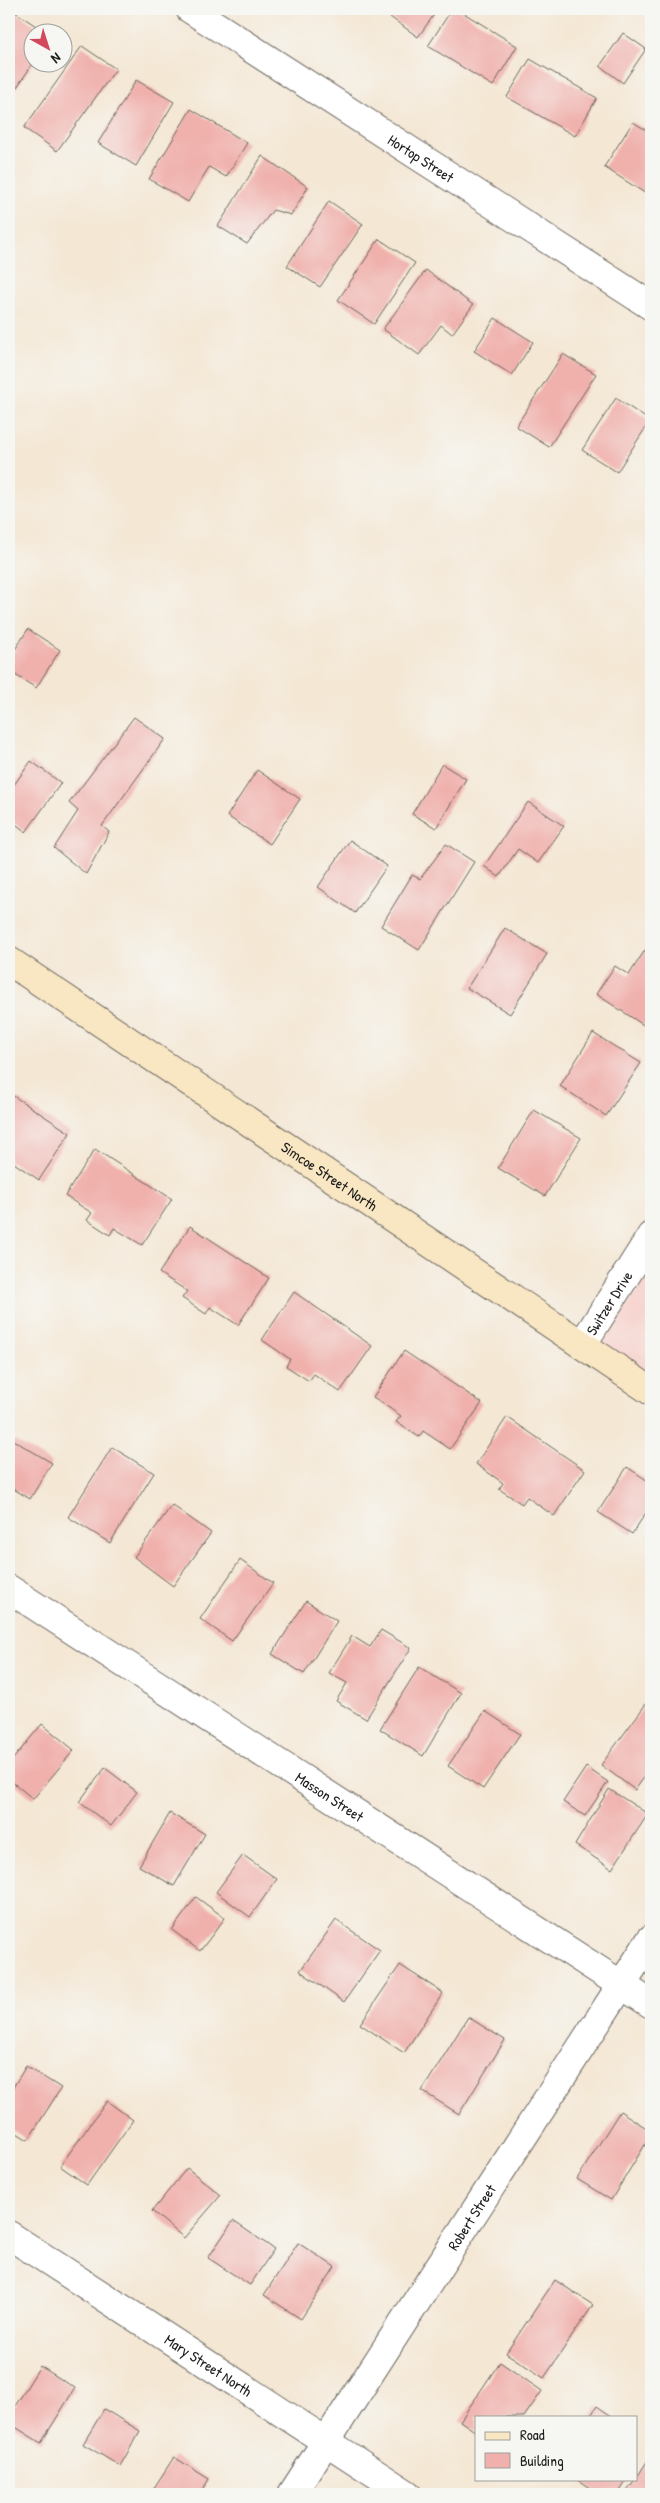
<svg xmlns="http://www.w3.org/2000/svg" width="660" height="2503" font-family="'Patrick Hand',sans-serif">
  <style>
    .built { fill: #f7d0cb }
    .building { fill: #f0b0ac }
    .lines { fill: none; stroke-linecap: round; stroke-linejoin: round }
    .street-casing { stroke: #68635c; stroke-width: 30 }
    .secondary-casing { stroke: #68635c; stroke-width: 30 }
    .street { stroke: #fff; stroke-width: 28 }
    .secondary { stroke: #f9e7c3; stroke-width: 28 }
    .labels { text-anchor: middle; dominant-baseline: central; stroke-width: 5; stroke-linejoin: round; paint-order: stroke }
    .street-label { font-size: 15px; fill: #1c1c1c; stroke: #f6f6f2 }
  </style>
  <rect width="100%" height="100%" fill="#f6f6f2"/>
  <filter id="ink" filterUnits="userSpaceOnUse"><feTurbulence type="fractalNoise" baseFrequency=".02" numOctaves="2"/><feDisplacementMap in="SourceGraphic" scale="10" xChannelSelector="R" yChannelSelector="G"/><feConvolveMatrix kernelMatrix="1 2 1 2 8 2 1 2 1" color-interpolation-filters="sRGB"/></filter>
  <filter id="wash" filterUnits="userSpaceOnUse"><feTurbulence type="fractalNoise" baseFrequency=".0096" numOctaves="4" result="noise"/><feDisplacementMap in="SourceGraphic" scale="20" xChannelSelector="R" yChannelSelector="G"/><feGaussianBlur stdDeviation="1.12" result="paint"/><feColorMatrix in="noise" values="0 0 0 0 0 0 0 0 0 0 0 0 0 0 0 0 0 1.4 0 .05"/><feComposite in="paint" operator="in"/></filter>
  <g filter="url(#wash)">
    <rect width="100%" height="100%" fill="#f4e7d4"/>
    <!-- built -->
    <polygon class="built" points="651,1270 651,1392 595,1356"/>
    <g id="blocks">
      <!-- building -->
      <g class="building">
        <polygon points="379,9 438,9 418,37"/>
        <polygon points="452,9 457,9 517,46 493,86 428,46"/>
        <polygon points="12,10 45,32 32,32 34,62 9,99 9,15"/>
        <polygon points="623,33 646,49 623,83 600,66"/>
        <polygon points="82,46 116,69 57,151 24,128"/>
        <polygon points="530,59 597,98 575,136 507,97"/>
        <polygon points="136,80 174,102 136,166 98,143"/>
        <polygon points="191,109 247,143 226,177 209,167 188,202 149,179"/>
        <polygon points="633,122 651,133 651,197 604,167"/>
        <polygon points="262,156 308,187 291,215 273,210 247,244 218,226"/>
        <polygon points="329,201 363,224 320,287 287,266"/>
        <polygon points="379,239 415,263 374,324 338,300"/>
        <polygon points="426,270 473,305 452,334 441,325 419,355 383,329"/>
        <polygon points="495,318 533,342 512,375 474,351"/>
        <polygon points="563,354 596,374 549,447 516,426"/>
        <polygon points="616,398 650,421 617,472 582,450"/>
        <polygon points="28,629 60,650 36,688 9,671 9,659"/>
        <polygon points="134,717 165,739 102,826 109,832 86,874 54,848 78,811 69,803"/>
        <polygon points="31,761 61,783 26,832 9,819 9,792"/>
        <polygon points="442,764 466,779 436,828 412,814"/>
        <polygon points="257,770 300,799 270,844 227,816"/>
        <polygon points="528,802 564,826 538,863 518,849 499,877 484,866"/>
        <polygon points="350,840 387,866 355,913 318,887"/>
        <polygon points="446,844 474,862 419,950 381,926 412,875 420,879"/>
        <polygon points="505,928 547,954 510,1014 467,988"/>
        <polygon points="645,950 651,954 651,1030 596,994 615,966 629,975"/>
        <polygon points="593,1033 641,1063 606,1116 560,1086"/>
        <polygon points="9,1093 70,1133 39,1180 11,1161 9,1165"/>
        <polygon points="534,1110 581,1138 545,1196 498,1168"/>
        <polygon points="95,1149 172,1199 142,1245 114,1228 110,1235 87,1220 92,1213 65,1196"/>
        <polygon points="190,1226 269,1278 238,1325 210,1307 206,1314 182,1298 187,1291 159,1273"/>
        <polygon points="294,1292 372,1346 340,1392 314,1374 309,1381 286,1366 290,1359 262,1340"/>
        <polygon points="404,1351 482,1403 450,1449 423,1431 419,1437 396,1422 401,1416 373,1397"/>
        <polygon points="507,1417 585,1470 554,1516 527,1497 522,1504 499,1489 503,1483 476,1464"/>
        <polygon points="13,1440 52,1463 30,1499 9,1486 9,1446"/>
        <polygon points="112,1447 154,1473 110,1543 68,1517"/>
        <polygon points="627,1467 651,1483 651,1505 632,1534 598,1512"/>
        <polygon points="172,1505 211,1533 173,1586 134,1557"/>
        <polygon points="240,1560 273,1583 232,1641 200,1619"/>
        <polygon points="306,1601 337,1621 304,1674 272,1654"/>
        <polygon points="381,1630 411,1648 366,1719 336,1701 347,1683 329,1673 352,1636 370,1647"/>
        <polygon points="419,1667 461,1693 423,1756 380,1729"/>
        <polygon points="651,1697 651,1768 635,1790 601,1765"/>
        <polygon points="485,1711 520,1734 483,1789 448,1766"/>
        <polygon points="42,1724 74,1750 33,1799 9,1779 9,1764"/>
        <polygon points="586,1767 608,1782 585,1816 563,1802"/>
        <polygon points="105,1768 137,1792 111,1826 79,1802"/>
        <polygon points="609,1789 648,1814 612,1869 575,1845"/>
        <polygon points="170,1813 205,1834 174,1886 139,1866"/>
        <polygon points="243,1855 277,1879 250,1917 216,1892"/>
        <polygon points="196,1897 225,1918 200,1951 172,1930"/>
        <polygon points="336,1920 380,1950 344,2002 300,1971"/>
        <polygon points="400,1965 443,1993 404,2053 360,2024"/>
        <polygon points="468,2017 505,2040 459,2114 422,2091"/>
        <polygon points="26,2066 61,2088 28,2140 9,2128 9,2094"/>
        <polygon points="107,2101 133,2120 87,2185 60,2166"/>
        <polygon points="620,2111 651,2131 651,2135 611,2200 577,2179"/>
        <polygon points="187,2168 221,2195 184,2238 152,2211"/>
        <polygon points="233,2221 274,2249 250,2285 208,2258"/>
        <polygon points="298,2243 335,2267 301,2319 264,2295"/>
        <polygon points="555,2280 593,2305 544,2378 506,2353"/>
        <polygon points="500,2362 542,2391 524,2417 476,2417 476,2432 460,2421"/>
        <polygon points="40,2366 75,2388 41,2443 9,2423 9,2416"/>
        <polygon points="597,2406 613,2417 590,2417"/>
        <polygon points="104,2409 140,2431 120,2466 83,2444"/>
        <polygon points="651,2455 651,2494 625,2494 636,2479"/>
        <polygon points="174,2457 209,2479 200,2494 150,2494"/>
        <polygon points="577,2479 628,2479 618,2494 600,2494"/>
      </g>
    </g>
  </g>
  <g filter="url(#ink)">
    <use href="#blocks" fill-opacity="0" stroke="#68635c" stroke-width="1"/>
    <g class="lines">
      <!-- street casing -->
      <g class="street-casing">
        <g id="street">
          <path id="s1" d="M190,9l461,297"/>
          <path id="s2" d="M582,1345l69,-109"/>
          <path id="s3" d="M9,1589l642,415"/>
          <path id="s4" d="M9,2235l398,259"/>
          <path id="s5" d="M292,2494l359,-555"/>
        </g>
      </g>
      <!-- secondary casing -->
      <g class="secondary-casing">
        <g id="secondary">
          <path id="s6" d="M9,961l642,430"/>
        </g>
      </g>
      <!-- street -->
      <use href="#street" class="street"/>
      <!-- secondary -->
      <use href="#secondary" class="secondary"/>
    </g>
  </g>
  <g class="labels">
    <!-- street labels -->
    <g class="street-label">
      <text stroke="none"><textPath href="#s1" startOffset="275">Hortop Street</textPath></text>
      <text stroke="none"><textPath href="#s6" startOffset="386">Simcoe Street North</textPath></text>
      <text stroke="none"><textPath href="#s2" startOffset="50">Switzer Drive</textPath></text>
      <text stroke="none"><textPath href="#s3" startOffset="382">Masson Street</textPath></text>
      <text stroke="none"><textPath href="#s5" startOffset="330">Robert Street</textPath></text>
      <text stroke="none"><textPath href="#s4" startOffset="238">Mary Street North</textPath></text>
    </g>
  </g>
  <!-- margin -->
  <rect width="660" height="2503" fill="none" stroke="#f6f6f2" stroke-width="30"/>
  <!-- legend -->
  <rect x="475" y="2416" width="162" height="65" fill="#f6f6f2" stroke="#9f9f9c"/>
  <rect x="485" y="2432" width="25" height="8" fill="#f9e7c3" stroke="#9f9f9c"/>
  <text x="520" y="2440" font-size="15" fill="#1c1c1c">Road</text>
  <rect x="485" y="2453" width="25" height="15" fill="#f0b0ac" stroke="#9f9f9c"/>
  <text x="520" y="2466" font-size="15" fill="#1c1c1c">Building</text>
  <!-- north arrow -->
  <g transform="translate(48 48) rotate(141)"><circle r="24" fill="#f6f6f2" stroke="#9f9f9c"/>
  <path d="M0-4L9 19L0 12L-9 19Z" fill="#d1495b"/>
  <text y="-8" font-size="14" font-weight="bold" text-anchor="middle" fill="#1c1c1c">N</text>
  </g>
</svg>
